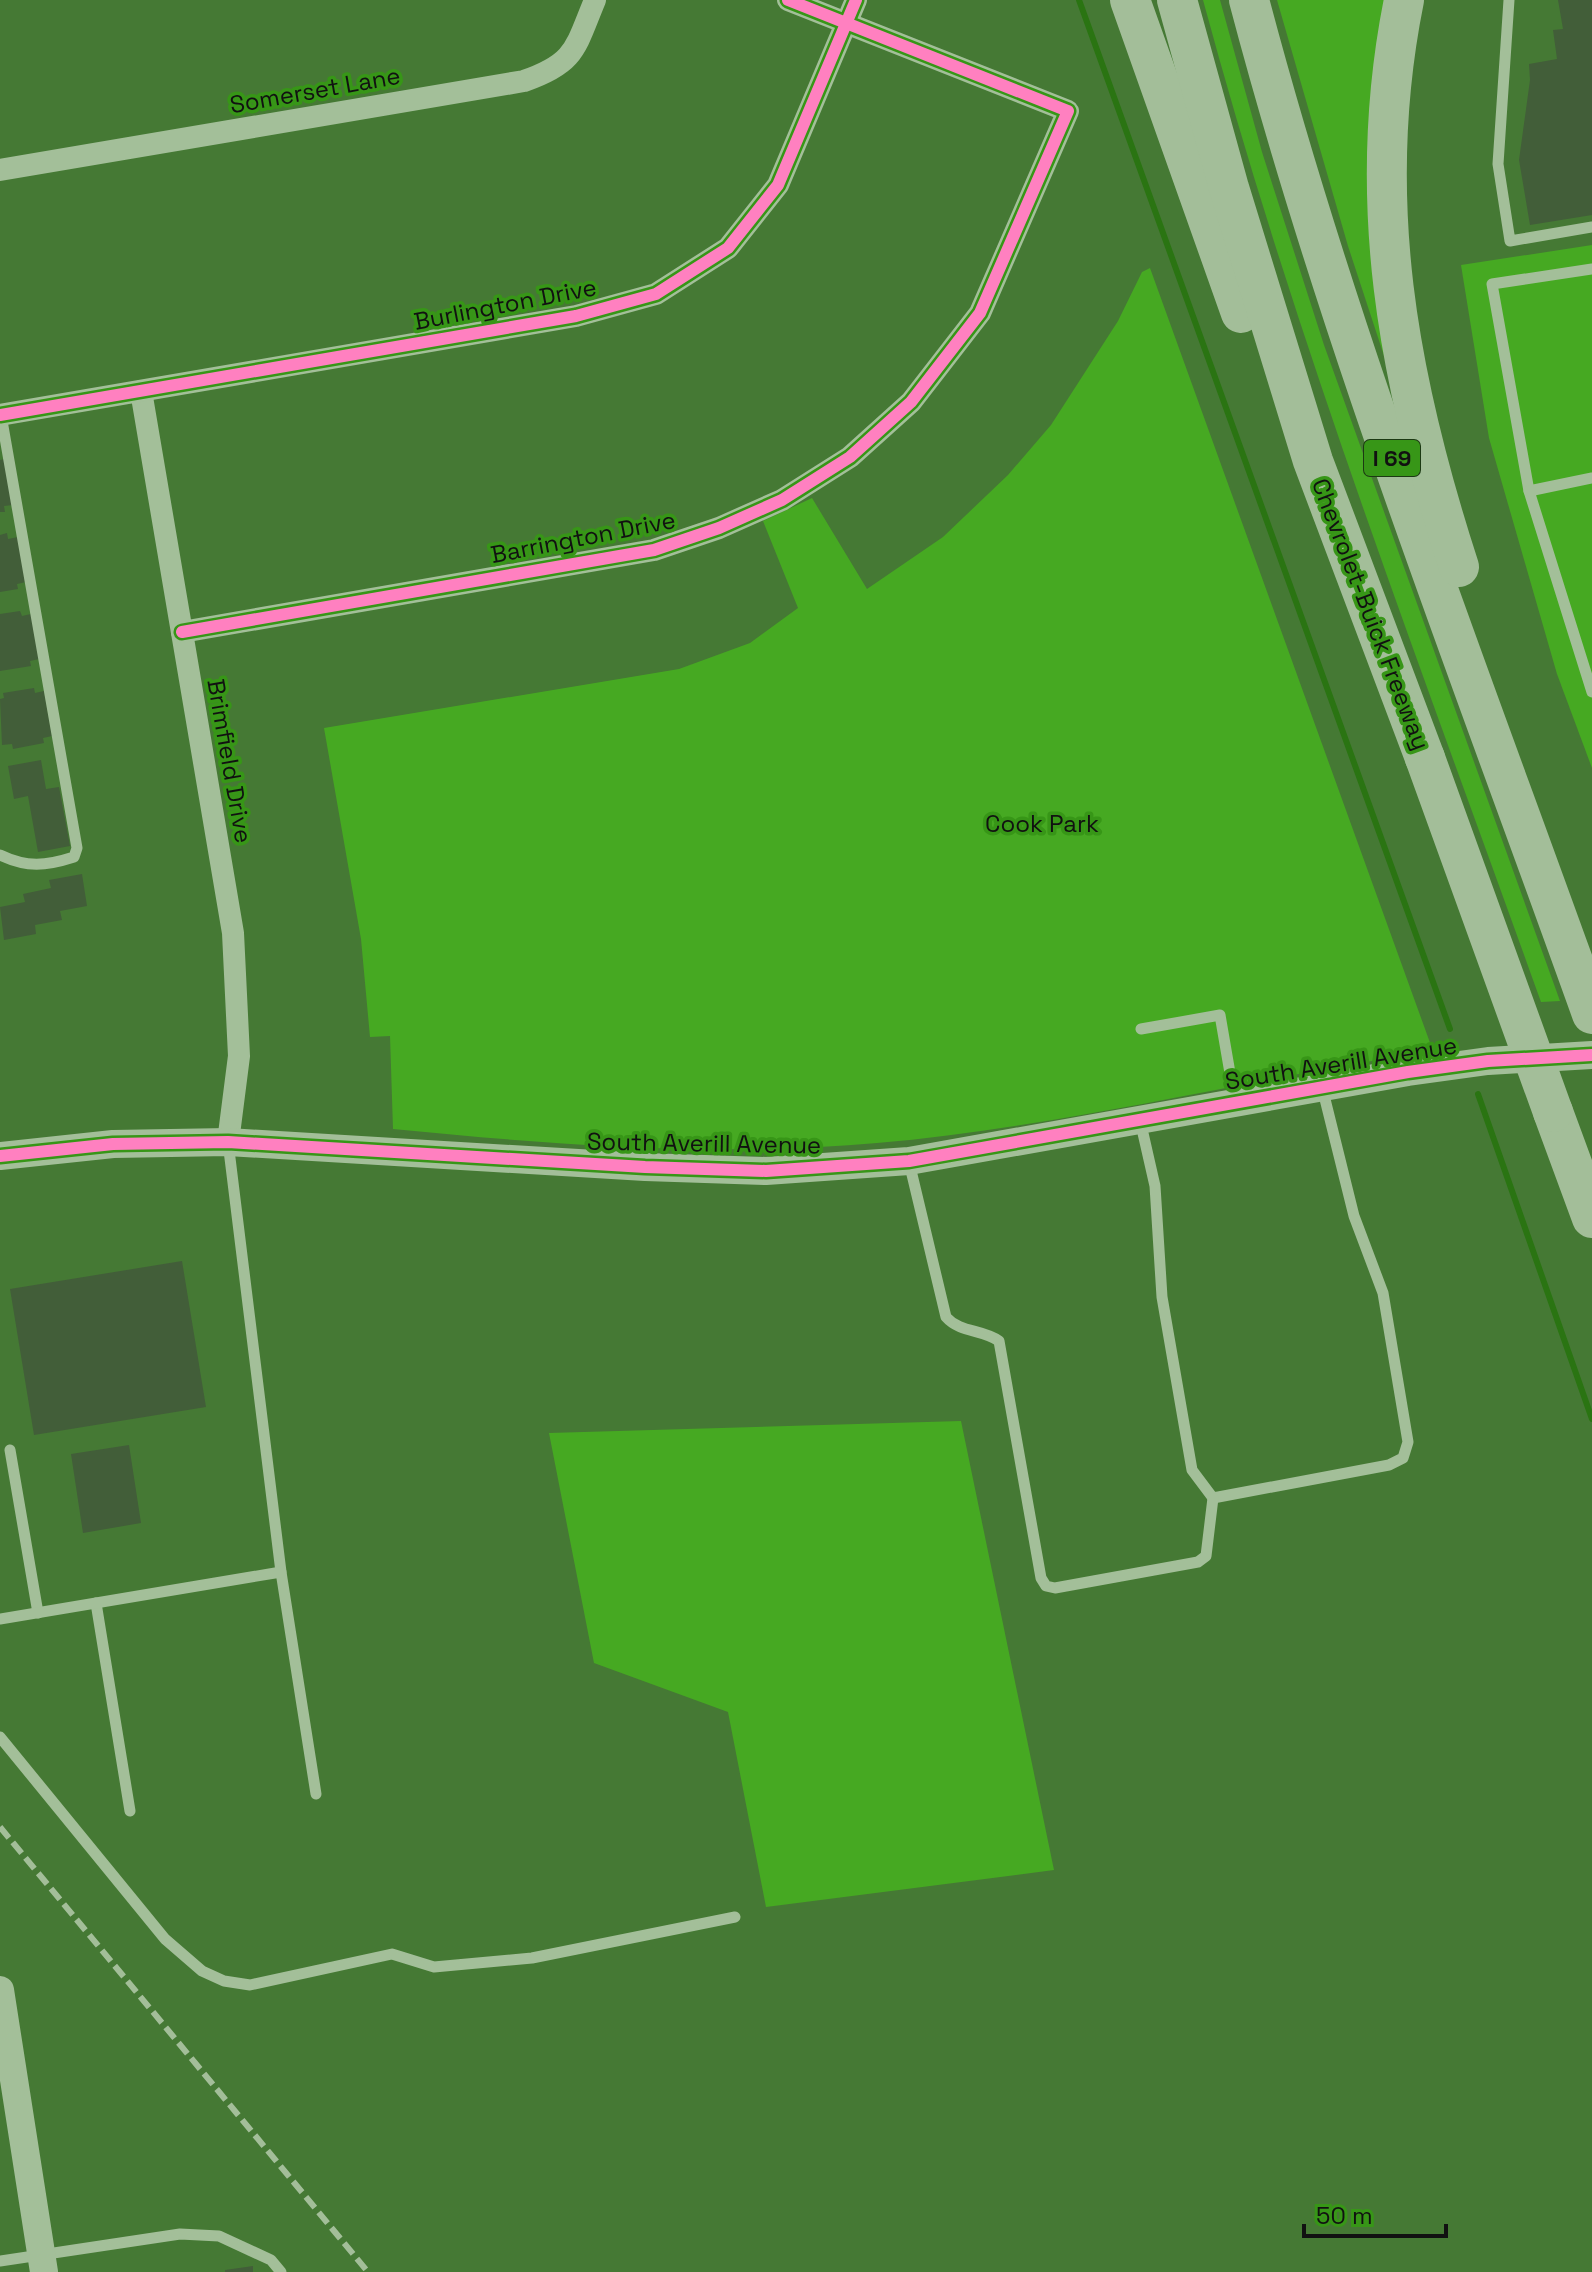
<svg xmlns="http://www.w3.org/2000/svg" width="1592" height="2272" font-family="'Space Grotesk',sans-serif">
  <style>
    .green { fill: #46a922 }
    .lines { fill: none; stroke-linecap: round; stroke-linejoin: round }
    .stream { stroke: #2a7412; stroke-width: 6 }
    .building { fill: #425e39 }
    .service { stroke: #a3bf99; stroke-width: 11 }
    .minor { stroke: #a3bf99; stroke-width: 22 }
    .tertiary { stroke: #a3bf99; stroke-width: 28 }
    .motorway { stroke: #a3be99; stroke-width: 40 }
    .rail { stroke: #a3be99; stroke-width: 6; stroke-dasharray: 14 6; stroke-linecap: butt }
    .motorway-bridge { stroke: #a3be99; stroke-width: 40 }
    .cycleway-casing { stroke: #379617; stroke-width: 17 }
    .cycleway { stroke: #ff80c0; stroke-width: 12 }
    .labels { text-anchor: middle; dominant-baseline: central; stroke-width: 7; stroke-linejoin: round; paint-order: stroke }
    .shield { fill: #379617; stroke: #1c3913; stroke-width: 2 }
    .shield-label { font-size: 22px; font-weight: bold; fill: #111 }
    .street-label { font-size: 24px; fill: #111; stroke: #379617 }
    .park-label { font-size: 24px; fill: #111; stroke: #379617 }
  </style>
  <rect width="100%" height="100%" fill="#457934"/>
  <!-- green -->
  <g class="green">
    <path d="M1203,0h17l42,152 62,193 236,656 -19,1c-119,-332 -246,-661 -338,-1002z"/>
    <polygon points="1277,0 1392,0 1388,368 1348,246"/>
    <polygon points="1592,245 1592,768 1557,674 1489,438 1461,265"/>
    <path d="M1150,268l283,783c-184,28 -372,76 -556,92 -162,14 -322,2 -484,-14l-3,-93 -20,1 -9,-98 -37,-211 355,-59 71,-26 48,-35 -35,-87 49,-23 55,91 76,-52 65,-62 43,-50 67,-104 24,-49z"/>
    <polygon points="961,1421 1054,1870 766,1907 728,1712 594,1663 549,1433"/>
  </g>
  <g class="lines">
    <!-- stream -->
    <g class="stream">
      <polyline points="1079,0 1450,1029"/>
      <polyline points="1478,1094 1592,1419"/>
    </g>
  </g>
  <!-- building -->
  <g class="building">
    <polygon points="1558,0 1592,0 1592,215 1530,225 1519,160 1530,80 1529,64 1557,59 1553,30 1563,29"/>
    <polygon points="5,459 13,505 4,506 5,512 0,512 0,460"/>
    <polygon points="7,533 8,539 18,537 26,582 17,584 18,589 0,592 0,535"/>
    <polygon points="20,611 22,616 31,614 39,659 30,661 31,666 0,671 0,614"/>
    <polygon points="34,688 35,693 44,691 52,736 43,738 44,743 13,749 12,744 2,745 0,699 4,698 3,693"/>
    <polygon points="41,760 46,789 59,787 70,846 38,852 28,796 14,799 8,766"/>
    <polygon points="82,874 87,906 60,911 62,920 35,925 36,934 4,940 0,907 25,902 23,894 51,888 49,880"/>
    <polygon points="182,1261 206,1407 34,1435 10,1289"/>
    <polygon points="129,1445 141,1523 83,1533 71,1454"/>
    <polygon points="253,2266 253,2272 225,2272 225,2270"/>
  </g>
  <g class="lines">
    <!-- service -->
    <g class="service">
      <polyline points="1509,0 1498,164 1510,241 1592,227"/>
      <polyline points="1592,269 1492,284 1529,491 1592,692"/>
      <polyline points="1529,491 1592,478"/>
      <path d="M0,855c27,13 46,11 74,2l3,-9 -76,-433"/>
      <polyline points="1141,1029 1220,1015 1235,1102"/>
      <polyline points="1140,1120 1155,1186 1162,1297 1192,1470 1213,1498 1389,1465 1403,1458 1408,1442 1383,1293 1354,1216 1322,1087"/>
      <polyline points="228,1142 281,1572 316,1794"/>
      <path d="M909,1162l37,155c14,16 36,12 53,24l42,237 5,8 9,2 143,-26 8,-6 7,-58"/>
      <polyline points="10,1450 38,1613"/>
      <polyline points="96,1603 130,1811"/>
      <polyline points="0,1619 281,1572"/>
      <polyline points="0,1737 165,1939 202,1971 224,1981 250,1985 392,1954 434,1967 532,1958 735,1917"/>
      <polyline points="0,2261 180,2234 219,2236 271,2260 281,2272"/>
    </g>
    <!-- minor -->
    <g class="minor">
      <path d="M0,170l524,-89c52,-18 51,-33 71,-81"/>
      <polyline points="141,391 233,933 239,1056 228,1142"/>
      <polyline points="0,415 576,316 656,294 728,248 778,185 856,0"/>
      <polyline points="182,632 654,550 719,528 782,500 850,457 911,402 980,313 1068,111 788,0"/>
    </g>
    <!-- tertiary -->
    <g class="tertiary">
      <polyline points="0,1156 113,1144 228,1142 645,1167 766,1171 909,1161 1408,1072 1488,1061 1592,1055"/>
      <polyline points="0,1990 44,2272"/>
    </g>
    <!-- motorway -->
    <g class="motorway">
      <polyline points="1130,0 1241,313"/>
      <polyline points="1177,0 1229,188 1313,461 1425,758"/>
      <path d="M1249,0c91,345 223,678 343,1014"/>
      <path d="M1404,0c-40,198 -6,379 55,567"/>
      <polyline points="1553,1112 1592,1218"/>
    </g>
    <!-- rail -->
    <polyline class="rail" points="0,1827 368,2272"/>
    <!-- motorway-bridge -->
    <polyline class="motorway-bridge" points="1425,758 1553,1112"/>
    <!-- cycleway casing -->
    <g class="cycleway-casing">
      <g id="cycleway">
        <polyline points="0,415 576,316 656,294 728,248 778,185 856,0"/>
        <polyline points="182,632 654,550 719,528 782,500 850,457 911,402 980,313 1068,111 788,0"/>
        <polyline points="0,1156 113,1144 228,1142 645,1167 766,1171 909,1161 1408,1072 1488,1061 1592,1055"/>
      </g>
    </g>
    <!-- cycleway -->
    <use href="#cycleway" class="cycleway"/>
  </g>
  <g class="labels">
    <!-- shield labels -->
    <rect class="shield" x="1364" y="440" width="56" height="36" rx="6"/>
    <g class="shield-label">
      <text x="1392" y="458">I 69</text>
    </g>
    <!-- street labels -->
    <g class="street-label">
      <text transform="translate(315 90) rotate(-10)">Somerset Lane</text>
      <text transform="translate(505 304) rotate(-11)">Burlington Drive</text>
      <text transform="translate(583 537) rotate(-11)">Barrington Drive</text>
      <text transform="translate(1371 614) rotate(69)">Chevrolet-Buick Freeway</text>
      <text transform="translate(230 761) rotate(80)">Brimfield Drive</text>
      <text transform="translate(1341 1063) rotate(-9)">South Averill Avenue</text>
      <text transform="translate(704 1143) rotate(1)">South Averill Avenue</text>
    </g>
    <!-- park labels -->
    <g class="park-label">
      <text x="1042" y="823">Cook Park</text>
    </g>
  </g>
  <!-- scale -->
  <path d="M1304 2224v12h142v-12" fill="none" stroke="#111111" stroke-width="4"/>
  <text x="1316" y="2224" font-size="24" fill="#111111" stroke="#379617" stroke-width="6" paint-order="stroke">50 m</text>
</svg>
